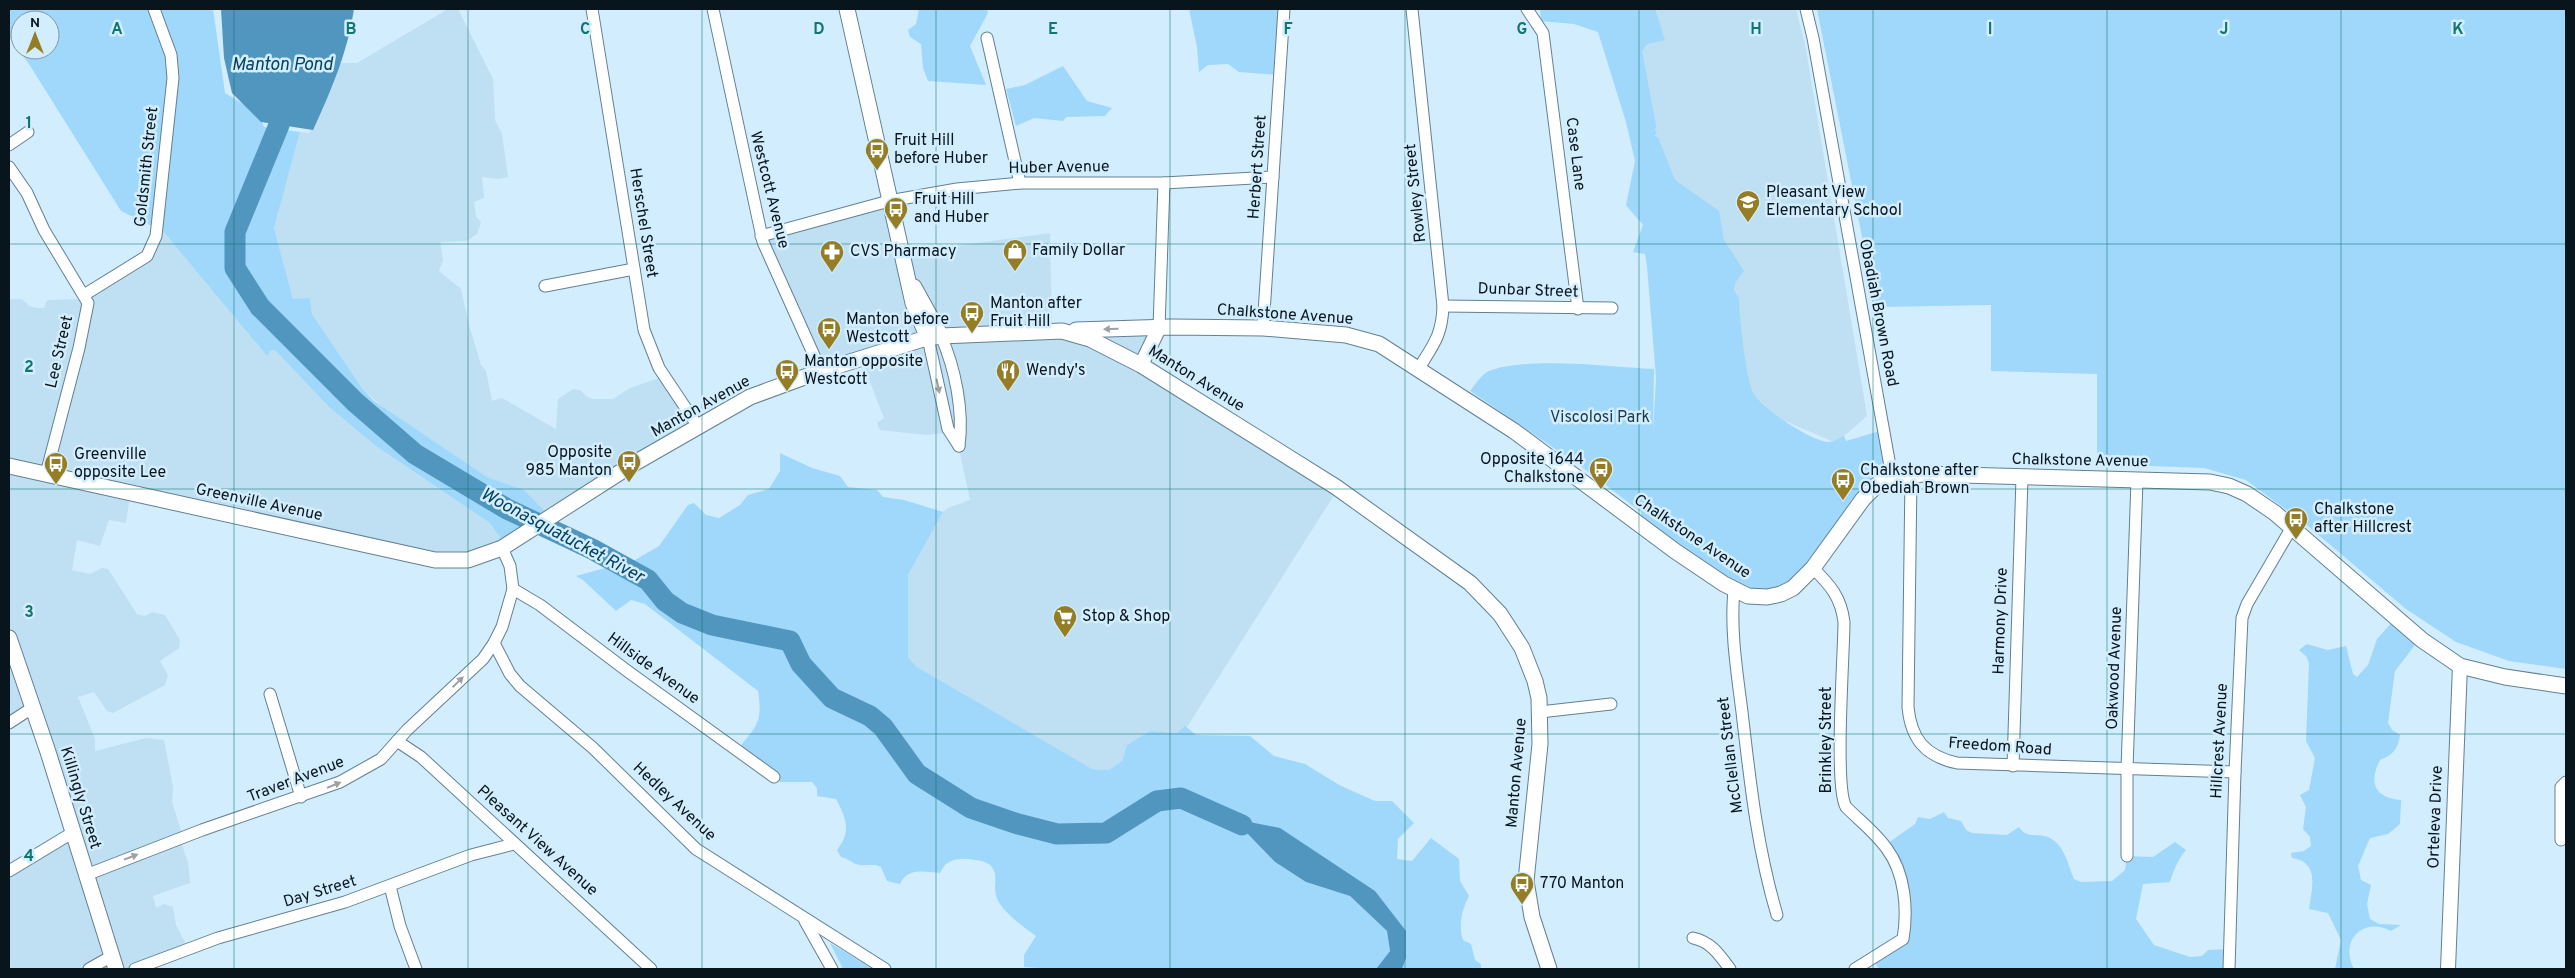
<svg xmlns="http://www.w3.org/2000/svg" width="2575" height="978" font-family="Overpass,sans-serif">
  <style>
    .built { fill: #bfdff2 }
    .green { fill: #9fd8fb; fill-rule: evenodd }
    .water { fill: #5196be }
    .lines { fill: none; stroke-linecap: round; stroke-linejoin: round }
    .river { stroke: #5196be; stroke-width: 21 }
    .minor-casing { stroke: #628093; stroke-width: 13 }
    .tertiary-casing { stroke: #628093; stroke-width: 16 }
    .secondary-casing { stroke: #628093; stroke-width: 17 }
    .minor { stroke: #fff; stroke-width: 11 }
    .tertiary { stroke: #fff; stroke-width: 14 }
    .secondary { stroke: #fff; stroke-width: 15 }
    .oneway { fill: #9da1a4 }
    .grid { fill: none; stroke: #0f766e; stroke-width: 1; stroke-opacity: 0.55 }
    .labels { text-anchor: middle; dominant-baseline: central; stroke-width: 5; stroke-linejoin: round; paint-order: stroke }
    .poi-label { font-size: 16px; fill: #09151c; stroke: #d2edfd; text-anchor: start }
    .street-label { font-size: 16px; fill: #09151c; stroke: #d2edfd }
    .park-label { font-size: 16px; fill: #19384a; stroke: #d2edfd }
    .water-label { font-size: 18px; font-style: italic; fill: #05415d; stroke: #d2edfd }
    .grid-label { font-size: 16px; text-anchor: middle; font-weight: bold; fill: #0f766e; stroke: #d2edfd; stroke-width: 5; stroke-linejoin: round; paint-order: stroke }
  </style>
  <rect width="100%" height="100%" fill="#d2edfd"/>
  <!-- built -->
  <g class="built">
    <polygon points="448,9 458,9 493,79 495,120 502,134 508,177 499,179 482,177 484,198 474,202 476,217 481,222 477,234 467,241 440,242 443,260 439,271 461,289 469,325 481,365 486,371 492,401 502,398 556,429 558,399 573,389 580,390 586,396 593,399 613,399 630,388 662,377 698,425 550,519 524,490 487,477 385,409 362,388 312,314 310,299 293,299 274,228 300,132 309,133 333,86 340,63 357,63"/>
    <polygon points="1611,9 1796,9 1805,44 1867,416 1836,443 1765,412 1678,363"/>
    <polygon points="889,200 905,253 1050,233 1052,329 1157,329 1147,368 1336,492 1187,727 1177,733 1150,731 1127,745 1122,761 1109,770 1092,769 1078,762 917,667 908,657 908,575 943,512 948,508 970,500 957,439 954,432 926,435 880,430 877,423 884,418 861,359 821,369 763,235"/>
    <polygon points="157,229 165,232 266,355 271,350 276,351 329,407 376,446 490,523 508,549 472,566 130,495 126,523 109,520 100,546 77,540 72,570 90,574 102,568 108,569 137,614 145,616 152,612 165,615 180,640 179,648 160,661 168,675 165,685 113,713 107,711 94,692 78,697 95,739 95,751 146,738 164,740 173,787 172,802 183,837 181,842 188,863 190,883 153,896 156,908 164,904 173,907 176,925 188,948 131,969 12,969 9,966 9,870 69,834 35,714 9,722 9,299 22,299 29,306 37,308 44,308 47,300 86,299 139,266"/>
  </g>
  <!-- green -->
  <g class="green">
    <path d="M9,9h204l12,84 33,20 6,14 36,5 -26,96 19,71 17,-1 2,16 50,74 12,13 113,76 37,13 26,27 -42,32 -18,-26 -114,-77 -47,-39 -53,-56 -5,-1 -4,6 -103,-124 -43,-21 -92,-147 -20,-27zM20,20h30v30h-30z"/>
    <polygon points="919,9 987,9 988,13 970,46 986,85 928,81 923,68 921,44 910,37 908,30 916,24"/>
    <polygon points="1189,9 1284,9 1280,75 1239,72 1228,64 1208,65 1199,72 1197,47"/>
    <path d="M1540,9h115l10,31 -18,4 -5,7 14,74 -1,6 2,1 -3,4 4,1 17,43 44,31 5,29 20,31 -9,12 -1,8 5,7c0,18 7,80 14,95 8,15 59,49 76,49 5,0 10,-4 15,-6l2,5 37,-11 10,52 -11,5 -97,106 -49,-1 -95,-74v-6l-59,-45 -112,-76c5,-6 12,-17 19,-20 38,-15 123,-4 165,-2l-1,65 3,-56 -9,-112 -2,-12 -12,-2 10,-27 -17,-20 9,-44 -9,-39 -28,-90 -24,-8 -33,-3z"/>
    <polygon points="1817,9 2566,9 2566,669 2509,661 2456,642 2406,609 2308,526 2246,480 2204,468 2097,464 2097,374 1991,371 1991,305 1876,307"/>
    <polygon points="1063,66 1087,101 1112,108 1105,116 1066,117 1063,121 1034,118 1016,126 1006,89 1025,85"/>
    <path d="M780,453l32,15 28,8 8,11 29,3 6,7 21,3 39,12 -35,63v82l9,10 175,102 17,1 13,-9 5,-16 23,-14 27,2 8,-7 11,9 54,1 24,20 31,8 36,22 34,15h17l22,22 -16,16 -1,20 15,2 19,-23 28,21 1,22 9,15c-7,14 -11,29 -6,44l8,4 4,16 6,4v5h-79l4,-11 -31,-67 -158,-75 29,16 29,30 31,20 44,14 37,35 3,20 -14,18h-320l-32,-2v-12l12,-19c-11,-8 -37,-26 -40,-41 -3,-10 3,-20 -5,-29 -6,-7 -29,-8 -37,-6 -8,2 -11,7 -14,13 -16,-1 -32,-6 -40,11l-13,-3 -6,-14c-8,-4 -17,0 -25,-3 -5,-2 -9,-6 -15,-7l-4,-7c15,-19 9,-32 -1,-51l-19,-3v-8l-5,-6h-32l-43,-32c20,-24 26,-28 21,-59l-113,-87 -14,-4 -15,11 -33,-31 -7,-4 59,-16 24,-14 29,-41 6,-2 12,12 13,3 21,-13 8,-10 21,-6 11,-18z"/>
    <path d="M2393,621l25,20 -23,30 -7,52 4,7 8,5c-2,14 -7,20 -20,25 -12,23 -5,38 21,40l-1,24 -12,10 -18,4 -12,28 3,14 10,5 -4,19 3,15 9,5 22,1 -10,6c-28,-15 -52,10 -37,38h-19l6,-29 -13,-27 -19,-4c3,-21 11,-47 -17,-51l-1,-5 13,-2 7,-5 -1,-9 -7,-8 3,-22 -6,-12 9,-5 6,-32 -9,-17 3,-78 -3,-7 -7,-6 8,-6 21,6 18,-4 7,28 4,3 11,-12 9,-26z"/>
    <path d="M1944,812l4,6 13,3 5,9 6,3 35,2 12,-8c9,14 19,4 31,11 15,8 18,27 24,41l7,3 31,-1 13,-11 2,-14 26,1 22,-15 11,8c-7,8 -13,21 -16,32l-27,2 -7,35 18,26 36,12 12,-1 6,-6 22,-1 2,20h-353l-5,-8 29,-23v-50l-19,-42 31,-22 3,-7 12,2z"/>
    <polygon points="830,943 873,969 843,969"/>
  </g>
  <!-- water -->
  <g class="water">
    <path d="M221,9h133c-6,42 -23,82 -41,121l-52,-8 -29,-29 -8,-35z"/>
    <polygon points="1215,815 1280,828 1375,891 1406,931 1406,958 1402,969 1376,969 1390,951 1387,931 1350,896 1306,882 1275,862 1246,832"/>
  </g>
  <g class="lines">
    <!-- river -->
    <polyline class="river" points="285,96 279,125 235,232 235,268 260,307 355,402 415,454 507,509 592,549 648,580 665,601 682,613 712,625 790,641 801,664 832,698 870,716 883,727 917,774 971,808 1018,824 1057,834 1106,833 1157,801 1181,798 1242,825"/>
    <!-- minor casing -->
    <g class="minor-casing">
      <g id="minor">
        <polyline points="592,9 644,330 659,368 699,428"/>
        <polyline points="713,9 763,242 821,371"/>
        <path d="M1412,9l31,297c-1,29 -9,38 -24,62"/>
        <polyline points="1527,9 1543,33 1578,309"/>
        <polyline points="1806,9 1813,38 1892,477"/>
        <polyline points="987,38 1020,183"/>
        <polyline points="9,145 28,132"/>
        <polyline points="9,167 27,193 44,230 88,303 79,348 46,474"/>
        <polyline points="761,236 889,201 957,189 1020,183 1164,183 1273,177"/>
        <polyline points="545,286 634,269"/>
        <polyline points="84,295 147,256 156,236 173,78 171,55 154,9"/>
        <polyline points="1443,306 1612,308"/>
        <polyline points="1159,328 1164,183"/>
        <polyline points="1263,328 1284,9"/>
        <path d="M941,336c14,32 23,75 18,110"/>
        <polyline points="928,338 948,429 959,446"/>
        <path d="M1911,475l-3,232c3,32 17,49 49,56l278,9"/>
        <path d="M1813,568c17,17 28,29 31,54 0,31 -10,165 2,185 13,13 30,26 41,42 18,24 21,61 16,90l-48,30"/>
        <polyline points="513,589 540,605 626,670 774,777"/>
        <path d="M1734,590c-4,40 3,82 8,122 8,69 15,136 35,203"/>
        <polyline points="494,643 510,674 520,686 593,748 696,849 885,969"/>
        <polyline points="270,694 301,797"/>
        <polyline points="1540,712 1611,704"/>
        <polyline points="9,723 32,708"/>
        <polyline points="397,741 421,757 651,969"/>
        <polyline points="2013,766 2022,478"/>
        <polyline points="2561,840 2561,787 2566,782"/>
        <polyline points="2127,856 2127,769 2137,480"/>
        <polyline points="9,871 72,833"/>
        <polyline points="86,875 202,830 340,782 381,759 407,730 483,659 494,643 502,627 513,589 510,566 502,548"/>
        <polyline points="390,886 400,926 416,969"/>
        <polyline points="805,921 832,969"/>
        <path d="M1693,938c18,4 26,16 37,31"/>
        <polyline points="89,969 112,956"/>
        <polyline points="135,969 218,938 345,902 471,855 514,844"/>
        <polyline points="2229,969 2235,772 2242,618 2247,604 2292,527"/>
      </g>
    </g>
    <!-- tertiary casing -->
    <g class="tertiary-casing">
      <g id="tertiary">
        <polyline points="1141,365 1159,328"/>
        <polyline points="2448,969 2460,666"/>
      </g>
    </g>
    <!-- secondary casing -->
    <g class="secondary-casing">
      <g id="secondary">
        <polyline points="847,9 913,303 928,338"/>
        <polyline points="914,287 941,336"/>
        <polyline points="1076,330 1171,327 1263,328 1346,335 1379,344 1514,431 1675,551 1724,584 1748,596 1767,597 1781,594 1793,588 1813,568 1863,499 1882,480 1892,477 1923,474 2210,482 2229,486 2247,494 2275,513 2422,640 2460,666 2505,677 2566,686"/>
        <polyline points="9,466 435,560 468,560 502,548 633,464 750,397 821,371 920,340 941,336 1062,331 1090,339 1141,365 1336,487 1470,583 1500,614 1522,648 1535,681 1539,698 1540,744 1526,881 1532,917 1549,969"/>
        <polyline points="9,638 48,752 116,969"/>
      </g>
    </g>
    <!-- minor -->
    <use href="#minor" class="minor"/>
    <!-- tertiary -->
    <use href="#tertiary" class="tertiary"/>
    <!-- secondary -->
    <use href="#secondary" class="secondary"/>
  </g>
  <!-- one-way arrows -->
  <defs><path id="oneway-solid" d="M-6-.8H1V-3.2L6.5 0L1 3.2V.8H-6Z" transform="scale(1.25)"/></defs>
  <g class="oneway">
    <use href="#oneway-solid" transform="translate(1111 329) rotate(178)"/>
    <use href="#oneway-solid" transform="translate(938 386) rotate(78)"/>
    <use href="#oneway-solid" transform="translate(458 682) rotate(-44)"/>
    <use href="#oneway-solid" transform="translate(334 785) rotate(-22)"/>
    <use href="#oneway-solid" transform="translate(131 857) rotate(-21)"/>
  </g>
  <!-- grid -->
  <path class="grid" d="M234,9v960M468,9v960M702,9v960M936,9v960M1170,9v960M1405,9v960M1639,9v960M1873,9v960M2107,9v960M2341,9v960M9,244h2557M9,489h2557M9,734h2557"/>
  <!-- icons -->
  <defs>
    <g id="bus-pin" transform="scale(1.25)"><path d="M0 17L-7.5 6A9.5 9.5 0 1 1 7.5 6Z" fill="#947d25" stroke="#d2edfd"/><path d="M-5-6H5V4H4V6H2V4H-2V6H-4V4H-5ZM-3.5-4V0h7V-4ZM-3.5 1.2v1.5H-2V1.2ZM2 1.2v1.5H3.5V1.2Z" fill="#fff"/></g>
    <g id="school-pin" transform="scale(1.25)"><path d="M0 17L-7.5 6A9.5 9.5 0 1 1 7.5 6Z" fill="#947d25" stroke="#d2edfd"/><path d="M0-5L7-2L0 1L-7-2ZM-4 1L0 2.5L4 1V4Q0 6-4 4Z" fill="#fff"/></g>
    <g id="shop-pin" transform="scale(1.25)"><path d="M0 17L-7.5 6A9.5 9.5 0 1 1 7.5 6Z" fill="#947d25" stroke="#d2edfd"/><path d="M-5-2.5h2.3a2.7 3.5 0 0 1 5.4 0H5L5.5 6h-11ZM-1.5-2.5h3a1.5 2.3 0 0 0-3 0Z" fill="#fff"/></g>
    <g id="pharmacy-pin" transform="scale(1.25)"><path d="M0 17L-7.5 6A9.5 9.5 0 1 1 7.5 6Z" fill="#947d25" stroke="#d2edfd"/><path d="M-2-6h4v4h4v4h-4v4h-4v-4h-4v-4h4Z" fill="#fff"/></g>
    <g id="restaurant-pin" transform="scale(1.25)"><path d="M0 17L-7.5 6A9.5 9.5 0 1 1 7.5 6Z" fill="#947d25" stroke="#d2edfd"/><path d="M-5-6h1v4h1v-4h1v4h1v-4h1v5L-1.5 .5V6h-2V.5L-5-1ZM5-6V6H3V1.5H1.5Q1.5-4 5-6Z" fill="#fff"/></g>
    <g id="supermarket-pin" transform="scale(1.25)"><path d="M0 17L-7.5 6A9.5 9.5 0 1 1 7.5 6Z" fill="#947d25" stroke="#d2edfd"/><path d="M-6-5.5h2.5l.6 2H6L4.5 2H-2.5L-4.4-4H-6ZM-1.5 3.2a1.3 1.3 0 1 0 .1 0ZM3 3.2a1.3 1.3 0 1 0 .1 0Z" fill="#fff"/></g>
  </defs>
  <g fill-rule="evenodd">
    <use href="#bus-pin" x="877" y="150"/>
    <use href="#school-pin" x="1748" y="202"/>
    <use href="#bus-pin" x="896" y="209"/>
    <use href="#shop-pin" x="1015" y="251"/>
    <use href="#pharmacy-pin" x="832" y="252"/>
    <use href="#bus-pin" x="972" y="313"/>
    <use href="#bus-pin" x="829" y="329"/>
    <use href="#bus-pin" x="787" y="371"/>
    <use href="#restaurant-pin" x="1008" y="371"/>
    <use href="#bus-pin" x="629" y="462"/>
    <use href="#bus-pin" x="56" y="464"/>
    <use href="#bus-pin" x="1601" y="469"/>
    <use href="#bus-pin" x="1843" y="480"/>
    <use href="#bus-pin" x="2296" y="519"/>
    <use href="#supermarket-pin" x="1065" y="617"/>
    <use href="#bus-pin" x="1522" y="884"/>
  </g>
  <g class="labels">
    <!-- poi labels -->
    <g class="poi-label">
      <text x="894" y="141">Fruit Hill<tspan x="894" dy="18">before Huber</tspan></text>
      <text x="1766" y="193">Pleasant View<tspan x="1766" dy="18">Elementary School</tspan></text>
      <text x="914" y="200">Fruit Hill<tspan x="914" dy="18">and Huber</tspan></text>
      <text x="1032" y="251">Family Dollar</text>
      <text x="850" y="252">CVS Pharmacy</text>
      <text x="990" y="304">Manton after<tspan x="990" dy="18">Fruit Hill</tspan></text>
      <text x="846" y="320">Manton before<tspan x="846" dy="18">Westcott</tspan></text>
      <text x="804" y="362">Manton opposite<tspan x="804" dy="18">Westcott</tspan></text>
      <text x="1026" y="371">Wendy's</text>
      <text x="612" y="453" text-anchor="end">Opposite<tspan x="612" dy="18">985 Manton</tspan></text>
      <text x="74" y="455">Greenville<tspan x="74" dy="18">opposite Lee</tspan></text>
      <text x="1584" y="460" text-anchor="end">Opposite 1644<tspan x="1584" dy="18">Chalkstone</tspan></text>
      <text x="1860" y="471">Chalkstone after<tspan x="1860" dy="18">Obediah Brown</tspan></text>
      <text x="2314" y="510">Chalkstone<tspan x="2314" dy="18">after Hillcrest</tspan></text>
      <text x="1082" y="617">Stop &amp; Shop</text>
      <text x="1540" y="884">770 Manton</text>
    </g>
    <!-- street labels -->
    <g class="street-label">
      <text transform="translate(1575 154) rotate(83)">Case Lane</text>
      <text transform="translate(147 167) rotate(-84)">Goldsmith Street</text>
      <text transform="translate(1258 167) rotate(-86)">Herbert Street</text>
      <text transform="translate(1059 168) rotate(-1)">Huber Avenue</text>
      <text transform="translate(769 190) rotate(76)">Westcott Avenue</text>
      <text transform="translate(1416 193) rotate(-96)">Rowley Street</text>
      <text transform="translate(643 223) rotate(81)">Herschel Street</text>
      <text transform="translate(1528 291) rotate(2)">Dunbar Street</text>
      <text transform="translate(1878 313) rotate(79)">Obadiah Brown Road</text>
      <text transform="translate(1285 315) rotate(4)">Chalkstone Avenue</text>
      <text transform="translate(60 352) rotate(-77)">Lee Street</text>
      <text transform="translate(1196 379) rotate(32)">Manton Avenue</text>
      <text transform="translate(701 407) rotate(-29)">Manton Avenue</text>
      <text transform="translate(2080 461) rotate(1)">Chalkstone Avenue</text>
      <text transform="translate(259 503) rotate(12)">Greenville Avenue</text>
      <text transform="translate(1692 537) rotate(34)">Chalkstone Avenue</text>
      <text transform="translate(2001 621) rotate(-88)">Harmony Drive</text>
      <text transform="translate(2115 668) rotate(-88)">Oakwood Avenue</text>
      <text transform="translate(653 669) rotate(36)">Hillside Avenue</text>
      <text transform="translate(1827 740) rotate(-90)">Brinkley Street</text>
      <text transform="translate(2220 741) rotate(-87)">Hillcrest Avenue</text>
      <text transform="translate(2000 747) rotate(4)">Freedom Road</text>
      <text transform="translate(1731 755) rotate(-97)">McClellan Street</text>
      <text transform="translate(1517 773) rotate(-85)">Manton Avenue</text>
      <text transform="translate(296 780) rotate(-21)">Traver Avenue</text>
      <text transform="translate(80 798) rotate(73)">Killingly Street</text>
      <text transform="translate(674 802) rotate(43)">Hedley Avenue</text>
      <text transform="translate(2436 817) rotate(-88)">Orteleva Drive</text>
      <text transform="translate(537 841) rotate(42)">Pleasant View Avenue</text>
      <text transform="translate(320 892) rotate(-17)">Day Street</text>
    </g>
    <!-- park labels -->
    <g class="park-label">
      <text x="1600" y="418">Viscolosi Park</text>
    </g>
    <!-- water labels -->
    <g class="water-label">
      <text x="282" y="65">Manton Pond</text>
      <text transform="translate(562 536) rotate(28)">Woonasquatucket River</text>
    </g>
  </g>
  <g class="grid-label">
    <text x="117" y="34">A</text>
    <text x="351" y="34">B</text>
    <text x="585" y="34">C</text>
    <text x="819" y="34">D</text>
    <text x="1053" y="34">E</text>
    <text x="1288" y="34">F</text>
    <text x="1522" y="34">G</text>
    <text x="1756" y="34">H</text>
    <text x="1990" y="34">I</text>
    <text x="2224" y="34">J</text>
    <text x="2458" y="34">K</text>
    <text x="29" y="128">1</text>
    <text x="29" y="372">2</text>
    <text x="29" y="617">3</text>
    <text x="29" y="861">4</text>
  </g>
  <!-- border -->
  <rect width="2575" height="978" fill="none" stroke="#09151c" stroke-width="20"/>
  <!-- north arrow -->
  <g transform="translate(35 35)"><circle r="24" fill="#d2edfd" stroke="#8297a3"/>
  <path d="M0-4L9 19L0 12L-9 19Z" fill="#947d25"/>
  <text y="-8" font-size="14" font-weight="bold" text-anchor="middle" fill="#09151c">N</text>
  </g>
</svg>
